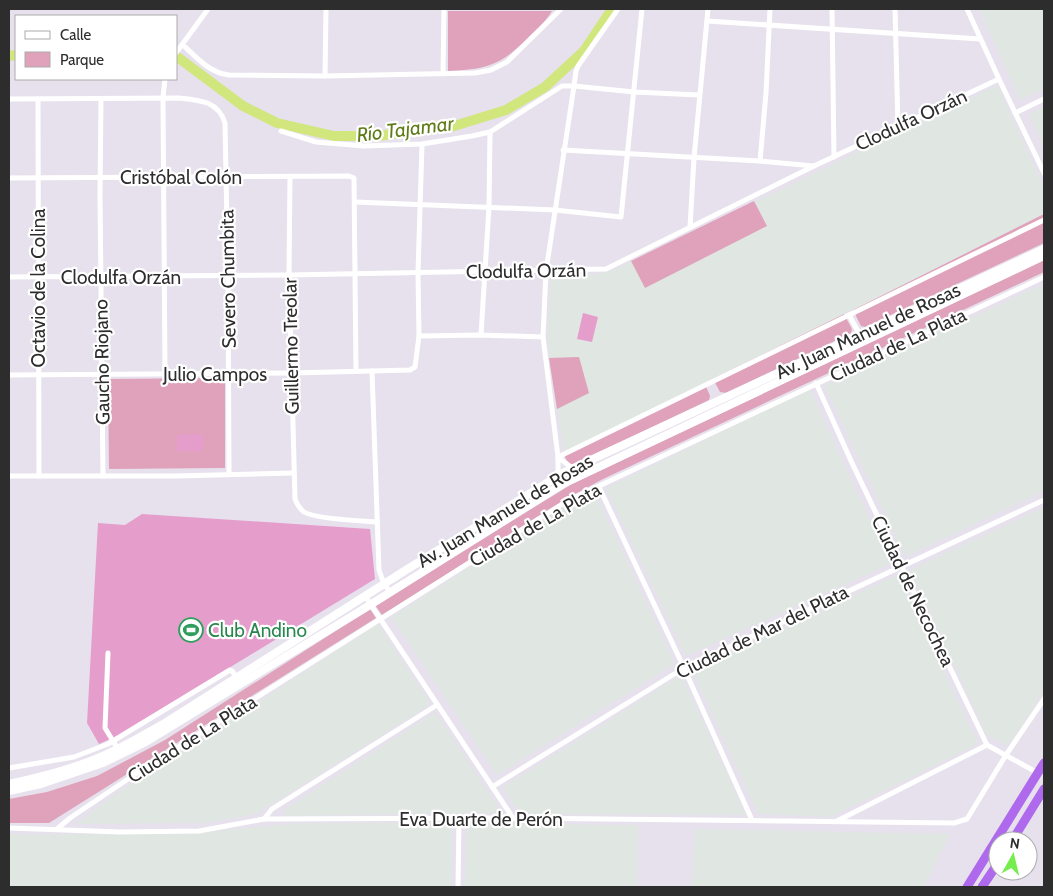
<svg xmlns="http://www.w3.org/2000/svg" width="1053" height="896" font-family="Cabin,sans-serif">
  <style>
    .industrial { fill: #e0e6e2 }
    .green { fill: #dfa2ba }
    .pitch { fill: #e59ecc }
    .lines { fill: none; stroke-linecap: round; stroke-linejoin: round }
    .river { stroke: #d1e67c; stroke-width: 10 }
    .minor { stroke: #fff; stroke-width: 5 }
    .secondary { stroke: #fff; stroke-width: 8 }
    .trunk { stroke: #ae69ec; stroke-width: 9 }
    .labels { text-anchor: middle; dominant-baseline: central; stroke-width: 4.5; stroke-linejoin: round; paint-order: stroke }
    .street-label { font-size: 19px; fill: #2d2d2d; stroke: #fff }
    .leisure-label { font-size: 19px; fill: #27864d; stroke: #fff; text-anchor: start }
    .water-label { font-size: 20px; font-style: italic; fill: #5f7b17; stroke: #fff }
  </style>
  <rect width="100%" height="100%" fill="#e7e1ed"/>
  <!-- industrial -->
  <g class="industrial">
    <polygon points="979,9 1044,9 1044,89 1020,100"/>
    <polygon points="997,85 1044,187 1044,214 564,454 547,338 551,274 598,274 615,269"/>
    <polygon points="1044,106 1044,148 1029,114"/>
    <polygon points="1044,284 1044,491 905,557 824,385"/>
    <polygon points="810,389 890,564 686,656 606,488"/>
    <polygon points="595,493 675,664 497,775 391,617 566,506"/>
    <polygon points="1044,507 1044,690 1023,724 1007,746 987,735 910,570"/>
    <polygon points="899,574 978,744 831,817 758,814 692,670"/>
    <polygon points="378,624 431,704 256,814 205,823 76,824 115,794"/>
    <polygon points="681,675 746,815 519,814 503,787"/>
    <polygon points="435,712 502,813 286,816 284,810"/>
    <polygon points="299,823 452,823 452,887 9,887 9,834 179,834"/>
    <polygon points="466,823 638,825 637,887 465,887"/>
    <polygon points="695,829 950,834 924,887 691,887"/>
  </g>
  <!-- green -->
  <g class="green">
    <path d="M448,11h104c-6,10 -13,16 -21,24 -29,29 -41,34 -83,36z"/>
    <polygon points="754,201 767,226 645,288 631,261"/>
    <polygon points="1044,214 1044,243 865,327 861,326 853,310"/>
    <polygon points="1044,260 1044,272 603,479 566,499 382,615 375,605 572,484"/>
    <polygon points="844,314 852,329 851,333 727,393 720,392 713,379"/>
    <polygon points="579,357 589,393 557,409 549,358"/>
    <polygon points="225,378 225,468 109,469 108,379"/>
    <polygon points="705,384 710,396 709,400 572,465 567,462 564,454"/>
    <polygon points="370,609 376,618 49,823 9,823 9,799 47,792 97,776 165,740"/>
  </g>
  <!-- pitch -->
  <g class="pitch">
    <polygon points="583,313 598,317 592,342 577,339"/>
    <polygon points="203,434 203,451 177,451 177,435"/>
    <polygon points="142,514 370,529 375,579 117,736 99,744 87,723 98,523 125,525"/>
  </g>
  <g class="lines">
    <!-- river -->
    <g class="river">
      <polyline points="9,56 16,55"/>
      <polyline points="176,56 243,106 277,123 334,136 378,136 454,126 506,110 545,87 584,51 612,9"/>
    </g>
    <!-- minor -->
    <g class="minor">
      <polyline points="832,9 834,157"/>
      <polyline points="895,9 898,127"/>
      <polyline points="967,9 999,79 1044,173"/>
      <polyline points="707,21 980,39"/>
      <path d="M183,45c14,13 27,28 46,30l96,1 150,-3 16,-3 16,-8 54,-53"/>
      <polyline points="176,53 208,9"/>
      <polyline points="443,74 444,9"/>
      <polyline points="325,76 326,9"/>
      <path d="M9,99l170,-1c21,2 39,3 46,25l3,153 1,198"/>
      <polyline points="38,99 39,476"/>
      <polyline points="101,99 100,195 103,476"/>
      <polyline points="1015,113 1044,99"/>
      <polyline points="281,131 316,142 364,146 422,144 472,136 490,132 562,86 574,86 576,71 578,66 618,9"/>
      <polyline points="563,150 760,161 814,166"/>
      <polyline points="760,161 766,93 770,9"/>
      <path d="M290,176l-1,99 6,224c2,5 5,10 9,13 11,7 58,9 72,10"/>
      <polyline points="9,178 349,176 354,178 356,371"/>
      <polyline points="355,202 555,210 621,217 642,9"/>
      <polyline points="690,227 694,158 708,9"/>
      <polyline points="9,277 289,275 606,269 814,166 999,79"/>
      <polyline points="849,315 860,335"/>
      <polyline points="481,335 489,207 490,132"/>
      <polyline points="419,336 481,335 543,337"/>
      <polyline points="372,371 379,570 384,584 390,592"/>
      <polyline points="165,374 163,97 165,79"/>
      <polyline points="9,375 292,373 410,370 415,367 419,336 418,273 422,144"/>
      <polyline points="816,383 852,463 987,745 1038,773"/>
      <polyline points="572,468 558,457 543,337 546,271 574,86 634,92 699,95"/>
      <polyline points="9,476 176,476 293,473"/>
      <polyline points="558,476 558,457 1044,220"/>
      <polyline points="599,487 684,668 752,820"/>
      <polyline points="365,596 513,818"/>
      <polyline points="108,653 105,728 118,749"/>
      <polyline points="9,768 74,757 108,744 230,670 232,671 237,678"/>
      <polyline points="492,787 684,668 1044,500"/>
      <polyline points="264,819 272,809 437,705"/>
      <polyline points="837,821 987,745"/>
      <polyline points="9,828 120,832 199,831 264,819 513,818 954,823 967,819 1006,755 1044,699"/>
      <polyline points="57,829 70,818 137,773 567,501 1044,277"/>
      <polyline points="458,887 459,819"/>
    </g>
    <!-- secondary -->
    <g class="secondary">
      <path d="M9,784c35,-8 72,-17 104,-33 18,-8 35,-19 52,-28l241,-153 157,-97 481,-224"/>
      <polyline points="9,791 41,784 103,763 144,743 370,605 563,484 1044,256"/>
    </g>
    <!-- trunk -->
    <g class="trunk">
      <polyline points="1012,841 1044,789"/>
      <polyline points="967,887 1044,763"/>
      <polyline points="982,887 998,863"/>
    </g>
  </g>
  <!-- icons -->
  <defs>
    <g id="stadium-ring" transform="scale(1.25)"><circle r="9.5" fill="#fff" stroke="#2e9e5b" stroke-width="1.5"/><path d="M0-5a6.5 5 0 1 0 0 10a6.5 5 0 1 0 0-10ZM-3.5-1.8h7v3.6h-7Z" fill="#2e9e5b"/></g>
  </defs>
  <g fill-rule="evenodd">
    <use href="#stadium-ring" x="191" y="630"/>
  </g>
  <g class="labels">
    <!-- street labels -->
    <g class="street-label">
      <text transform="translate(911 120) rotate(-25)">Clodulfa Orzán</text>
      <text x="181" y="177">Cristóbal Colón</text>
      <text transform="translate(526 271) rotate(-1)">Clodulfa Orzán</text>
      <text x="121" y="277">Clodulfa Orzán</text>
      <text transform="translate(228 279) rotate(-91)">Severo Chumbita</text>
      <text transform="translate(38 288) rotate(-90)">Octavio de la Colina</text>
      <text transform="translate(868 331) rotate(-25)">Av. Juan Manuel de Rosas</text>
      <text transform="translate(898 345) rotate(-25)">Ciudad de La Plata</text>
      <text transform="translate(291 346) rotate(-91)">Guillermo Treolar</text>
      <text transform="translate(102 362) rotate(-91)">Gaucho Riojano</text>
      <text x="215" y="374">Julio Campos</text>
      <text transform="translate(505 511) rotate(-31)">Av. Juan Manuel de Rosas</text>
      <text transform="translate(535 525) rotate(-30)">Ciudad de La Plata</text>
      <text transform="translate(913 591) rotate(64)">Ciudad de Necochea</text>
      <text transform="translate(762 632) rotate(-26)">Ciudad de Mar del Plata</text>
      <text transform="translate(192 739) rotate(-32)">Ciudad de La Plata</text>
      <text x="481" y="819">Eva Duarte de Perón</text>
    </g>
    <!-- leisure labels -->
    <g class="leisure-label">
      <text x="208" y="630">Club Andino</text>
    </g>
    <!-- water labels -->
    <g class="water-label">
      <text transform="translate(405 129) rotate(-7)">Río Tajamar</text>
    </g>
  </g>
  <!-- border -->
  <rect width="1053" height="896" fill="none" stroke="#2d2d2d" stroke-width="20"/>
  <!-- legend -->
  <rect x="15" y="15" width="162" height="65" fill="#ffffff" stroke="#ababab"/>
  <rect x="25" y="31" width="25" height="8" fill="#ffffff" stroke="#ababab"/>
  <text x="60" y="40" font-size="15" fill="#2d2d2d">Calle</text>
  <rect x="25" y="52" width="25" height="15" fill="#dfa2ba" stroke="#ababab"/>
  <text x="60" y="65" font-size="15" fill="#2d2d2d">Parque</text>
  <!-- north arrow -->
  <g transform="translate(1013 856) rotate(8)"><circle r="24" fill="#ffffff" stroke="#ababab"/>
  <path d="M0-4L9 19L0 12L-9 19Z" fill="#76ed4e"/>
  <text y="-8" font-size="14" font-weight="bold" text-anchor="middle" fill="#2d2d2d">N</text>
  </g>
</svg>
